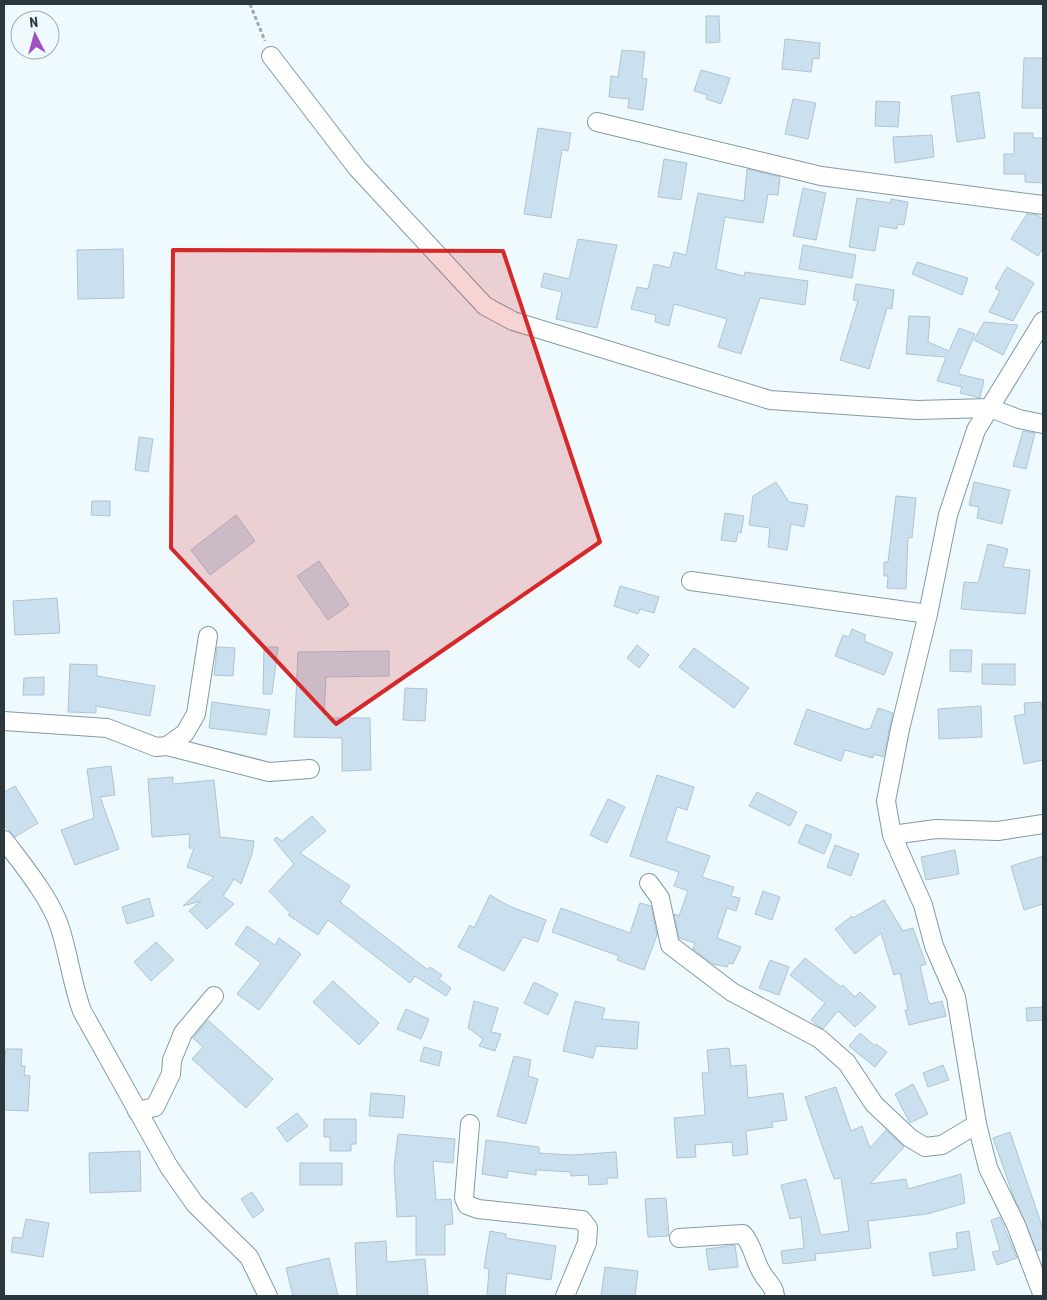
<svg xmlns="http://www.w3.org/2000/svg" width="1047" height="1300" font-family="'Roboto Condensed',sans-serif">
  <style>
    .building { fill: #cae0ef; stroke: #afc4d3 }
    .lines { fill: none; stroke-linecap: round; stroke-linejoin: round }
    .street-casing { stroke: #819ba3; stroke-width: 20 }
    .path { stroke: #9faaae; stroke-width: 3; stroke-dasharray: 4 2.5; stroke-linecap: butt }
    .street { stroke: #fff; stroke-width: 18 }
    .marked { fill: #d62828; fill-opacity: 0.2; stroke: #d62828; stroke-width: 4; stroke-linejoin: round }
  </style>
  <rect width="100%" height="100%" fill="#effafe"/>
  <!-- building -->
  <g class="building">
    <polygon points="706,16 719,16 720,42 706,43"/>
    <polygon points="785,39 820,43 819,59 813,58 811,72 782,69"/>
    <polygon points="622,50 645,52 642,78 647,79 643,110 628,108 629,99 609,97 611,76 618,77"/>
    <polygon points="1024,58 1043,58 1043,108 1022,108"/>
    <polygon points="701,70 730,78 721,104 706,99 707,95 694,91"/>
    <polygon points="979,92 985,138 957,142 951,96"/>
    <polygon points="793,99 816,103 808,139 785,134"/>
    <polygon points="876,101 900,102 898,127 875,126"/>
    <polygon points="538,128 571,133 568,151 562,150 551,218 524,214"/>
    <polygon points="1014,133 1033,133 1033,138 1043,138 1043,183 1025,182 1025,174 1004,174 1004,154 1014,154"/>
    <polygon points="932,135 934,157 895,163 893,137"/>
    <polygon points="664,159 687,163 681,200 658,197"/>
    <polygon points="747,169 780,177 778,195 768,194 763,223 725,217 716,269 744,276 745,272 808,281 805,305 760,298 741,354 718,347 727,319 674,304 669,326 655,322 656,315 631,309 637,287 648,289 654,264 670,268 674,252 686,255 698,193 744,201"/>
    <polygon points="803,188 826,193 816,240 793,236"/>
    <polygon points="857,198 891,203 891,199 908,202 904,225 898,224 897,229 879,226 875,251 849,247"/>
    <polygon points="1027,214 1037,215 1043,219 1043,248 1038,256 1011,239"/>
    <polygon points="578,239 617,245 597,328 556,319 562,292 541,287 544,273 569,279"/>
    <polygon points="803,245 856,255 852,278 799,269"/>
    <polygon points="123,249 124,298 78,299 77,250"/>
    <polygon points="917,262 968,278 962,295 912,274"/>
    <polygon points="1007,267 1034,283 1013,321 989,312 1000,291 995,288"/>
    <polygon points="856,284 894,290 892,309 887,308 869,369 840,360 858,301 853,300"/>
    <polygon points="909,316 930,317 928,342 949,351 959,328 975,334 958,374 984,380 980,398 960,393 962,387 937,381 946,357 906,354"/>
    <polygon points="984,322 1018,325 1003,355 974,340"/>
    <polygon points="1023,431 1035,433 1026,469 1013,466"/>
    <polygon points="139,437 153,439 148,472 135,470"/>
    <polygon points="776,482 789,502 808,505 804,527 791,524 787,550 768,547 770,528 749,525 753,496"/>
    <polygon points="974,482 1010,490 1002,524 977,518 979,507 969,505"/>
    <polygon points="896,496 916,498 912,538 908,537 906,589 887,588 888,576 884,576 884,562 888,562"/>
    <polygon points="92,501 110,501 110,516 91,515"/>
    <polygon points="725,513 744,516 741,533 738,532 736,542 721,540"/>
    <polygon points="236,515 255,541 210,575 191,550"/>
    <polygon points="988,544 1008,549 1003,567 1030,570 1025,614 961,609 964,582 978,583"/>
    <polygon points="319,561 349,605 328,620 297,576"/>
    <polygon points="620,586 659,597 654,613 640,609 638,614 614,606"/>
    <polygon points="57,598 60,633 15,635 13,601"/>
    <polygon points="852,629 866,635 864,641 893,653 884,675 835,656 843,635 849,637"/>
    <polygon points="637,645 649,655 639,668 627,658"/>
    <polygon points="217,647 235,648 233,676 214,675"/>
    <polygon points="264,647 278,647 272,694 263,694"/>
    <polygon points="694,648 749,688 734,708 679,667"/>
    <polygon points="950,650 972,650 971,672 950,671"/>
    <polygon points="389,651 389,676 326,677 324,718 370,718 371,770 342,771 342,738 294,737 298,652"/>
    <polygon points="70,664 97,665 97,676 155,686 150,716 96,706 96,713 68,712"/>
    <polygon points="982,664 1015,664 1015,685 982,684"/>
    <polygon points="44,677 44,695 23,695 24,678"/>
    <polygon points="405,688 427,689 425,721 403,720"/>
    <polygon points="212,702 270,710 266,735 209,728"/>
    <polygon points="1041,702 1043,713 1043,760 1024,764 1014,716 1025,714 1024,703"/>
    <polygon points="981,706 982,737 939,739 938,709"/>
    <polygon points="878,708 893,713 883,757 874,754 873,758 845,750 841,761 794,744 807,709 867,730 868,728 870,729"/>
    <polygon points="111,766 115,795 100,797 119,849 75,865 61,830 94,818 87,769"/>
    <polygon points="657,775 694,787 687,810 677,807 666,841 710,856 702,877 734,887 731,896 740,898 736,911 727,908 717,938 741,947 733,964 729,963 727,967 713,964 693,949 695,943 679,938 674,914 679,916 688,891 674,886 679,872 630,856"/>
    <polygon points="173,777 173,784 214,780 220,837 254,841 252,854 241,884 234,879 223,896 234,904 207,929 189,911 201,901 183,906 214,877 187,867 194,848 189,848 190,834 152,837 148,779"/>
    <polygon points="15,786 38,823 15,837 4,825 4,792"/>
    <polygon points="757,792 797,812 790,826 749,806"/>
    <polygon points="608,799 625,807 607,843 590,835"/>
    <polygon points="312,816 326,831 300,853 350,886 340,902 428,970 430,967 442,975 439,979 451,988 446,996 415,976 410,983 328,920 318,935 288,915 290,913 269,891 294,864 274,840 276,837 282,841"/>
    <polygon points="806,824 832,835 824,854 798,843"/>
    <polygon points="835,845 859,854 851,876 827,867"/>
    <polygon points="955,850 959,874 926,880 921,857"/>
    <polygon points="1043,856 1043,904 1024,910 1011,866"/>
    <polygon points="763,891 780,897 772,920 755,914"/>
    <polygon points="490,895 509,906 546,920 538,942 523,937 504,971 458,947 470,925 474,928"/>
    <polygon points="149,898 154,916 127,924 122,907"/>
    <polygon points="884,900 903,931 913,928 926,964 920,966 928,1000 930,1004 942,1001 946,1016 909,1025 905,1010 908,1010 900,973 894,975 881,933 855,954 835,929 852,916 853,918"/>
    <polygon points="640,903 651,906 657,935 644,970 617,960 619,956 552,932 561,908 630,933"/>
    <polygon points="247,926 275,945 279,938 301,954 259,1010 237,994 261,963 235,944"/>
    <polygon points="156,942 174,960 151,981 134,962"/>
    <polygon points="805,958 841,987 843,985 855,997 860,992 876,1007 855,1027 838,1011 823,1029 818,1026 811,1020 825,1003 790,975"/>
    <polygon points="770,960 789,967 779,995 759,988"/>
    <polygon points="333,981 379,1023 359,1045 313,1002"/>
    <polygon points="534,982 558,994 548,1015 524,1003"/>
    <polygon points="474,1001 498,1008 491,1032 501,1034 495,1051 479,1046 483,1039 468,1028"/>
    <polygon points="575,1001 605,1008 602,1019 639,1022 637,1049 596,1046 593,1058 563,1051"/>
    <polygon points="1043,1007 1043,1020 1027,1021 1026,1008"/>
    <polygon points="406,1009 429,1019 421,1039 397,1029"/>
    <polygon points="208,1020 273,1079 246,1108 192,1059 203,1047 193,1038"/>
    <polygon points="860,1033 875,1046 876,1044 887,1052 875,1067 849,1046"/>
    <polygon points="424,1047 442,1052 439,1066 420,1061"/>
    <polygon points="729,1048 731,1066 746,1065 748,1098 783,1093 787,1120 772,1122 773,1127 746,1131 748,1154 733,1156 732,1142 695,1145 696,1157 677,1158 674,1118 705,1115 702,1073 709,1073 707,1050"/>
    <polygon points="6,1049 22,1049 21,1066 25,1066 24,1075 30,1076 28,1111 4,1110 4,1065"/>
    <polygon points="514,1056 531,1060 528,1076 538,1079 526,1124 497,1116"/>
    <polygon points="943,1065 949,1080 928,1087 923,1073"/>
    <polygon points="913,1084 928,1114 910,1123 895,1094"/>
    <polygon points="836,1087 851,1131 862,1126 870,1148 886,1130 904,1147 870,1184 906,1179 908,1189 961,1174 965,1203 927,1214 868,1221 871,1248 815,1254 816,1260 783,1264 781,1251 804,1248 801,1217 790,1219 781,1185 806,1179 821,1235 849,1231 841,1178 834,1179 805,1097"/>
    <polygon points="371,1093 405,1096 403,1118 369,1116"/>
    <polygon points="297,1113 308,1126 287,1142 277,1128"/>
    <polygon points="324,1119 356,1119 356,1144 351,1144 351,1151 330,1151 330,1137 324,1137"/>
    <polygon points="1010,1132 1043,1229 1043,1249 1037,1251 1013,1195 993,1138"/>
    <polygon points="398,1134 455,1139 453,1163 433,1161 436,1200 451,1199 453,1224 445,1225 445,1255 416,1255 416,1216 397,1217 394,1168"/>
    <polygon points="486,1140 539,1147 539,1153 571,1155 616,1152 618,1178 607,1178 607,1184 589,1185 588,1175 571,1176 571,1172 536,1170 536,1175 508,1171 507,1178 482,1174"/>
    <polygon points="140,1151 141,1191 90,1193 89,1153"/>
    <rect x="300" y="1163" width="42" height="22"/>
    <polygon points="252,1192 264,1210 253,1218 241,1199"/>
    <polygon points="666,1198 669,1236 648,1237 645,1199"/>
    <polygon points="1000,1217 1017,1258 997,1265 992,1252 1000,1250 991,1220"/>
    <polygon points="26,1219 49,1223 43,1257 11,1252 13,1237 22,1238"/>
    <polygon points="490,1231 506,1234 506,1238 556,1246 551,1280 507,1273 505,1296 487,1296 489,1269 484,1268"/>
    <polygon points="969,1231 975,1270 933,1276 929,1253 958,1248 956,1233"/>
    <polygon points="386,1241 387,1262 425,1259 428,1296 357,1296 355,1243"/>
    <polygon points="735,1245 738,1267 709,1270 706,1249"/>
    <polygon points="329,1258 338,1296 293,1296 286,1268"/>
    <polygon points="605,1267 638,1271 635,1296 601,1296"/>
  </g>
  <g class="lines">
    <!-- street casing -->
    <g class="street-casing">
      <g id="street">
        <polyline points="271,56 357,168 485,306 513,321 770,400 917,410 990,408 1019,419 1043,424"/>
        <polyline points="597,122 821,176 1043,205"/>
        <polyline points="1043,321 976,430 948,515 928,614 900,729 886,801 892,835 923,905 934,946 956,997 977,1124 988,1168 1016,1225 1043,1296"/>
        <polyline points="691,581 928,614"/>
        <polyline points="4,721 107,728 156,747 167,746 185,733 196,714 208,636"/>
        <polyline points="167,746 269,772 310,769"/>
        <polyline points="892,835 936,829 998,831 1043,824"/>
        <path d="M4,840c19,25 47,59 56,88 9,28 12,56 22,83l87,156 26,37 54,53 19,39"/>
        <polyline points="649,883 660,898 670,945 732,992 820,1039 847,1063 874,1104 910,1138 925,1147 942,1145 977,1124"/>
        <polyline points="137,1111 155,1107 171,1074 172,1060 183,1033 214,996"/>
        <polyline points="470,1124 464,1198 467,1205 478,1209 582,1220 588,1228 587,1243 565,1296"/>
        <path d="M679,1238l64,-4c11,12 11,29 21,42 5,8 10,10 11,20"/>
      </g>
    </g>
    <!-- path -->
    <polyline class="path" points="250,4 265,41"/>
    <!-- street -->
    <use href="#street" class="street"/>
  </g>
  <!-- marked area -->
  <path class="marked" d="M173,250l330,1 97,291 -264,182 -165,-176z"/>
  <!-- border -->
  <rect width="1047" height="1300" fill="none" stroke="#2c373b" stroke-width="10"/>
  <!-- north arrow -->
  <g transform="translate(35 35) rotate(354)"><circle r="24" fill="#effafe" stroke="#a1acb0"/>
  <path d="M0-4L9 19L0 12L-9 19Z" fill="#a150c1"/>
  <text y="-8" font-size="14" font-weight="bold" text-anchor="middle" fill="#2c373b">N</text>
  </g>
</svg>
